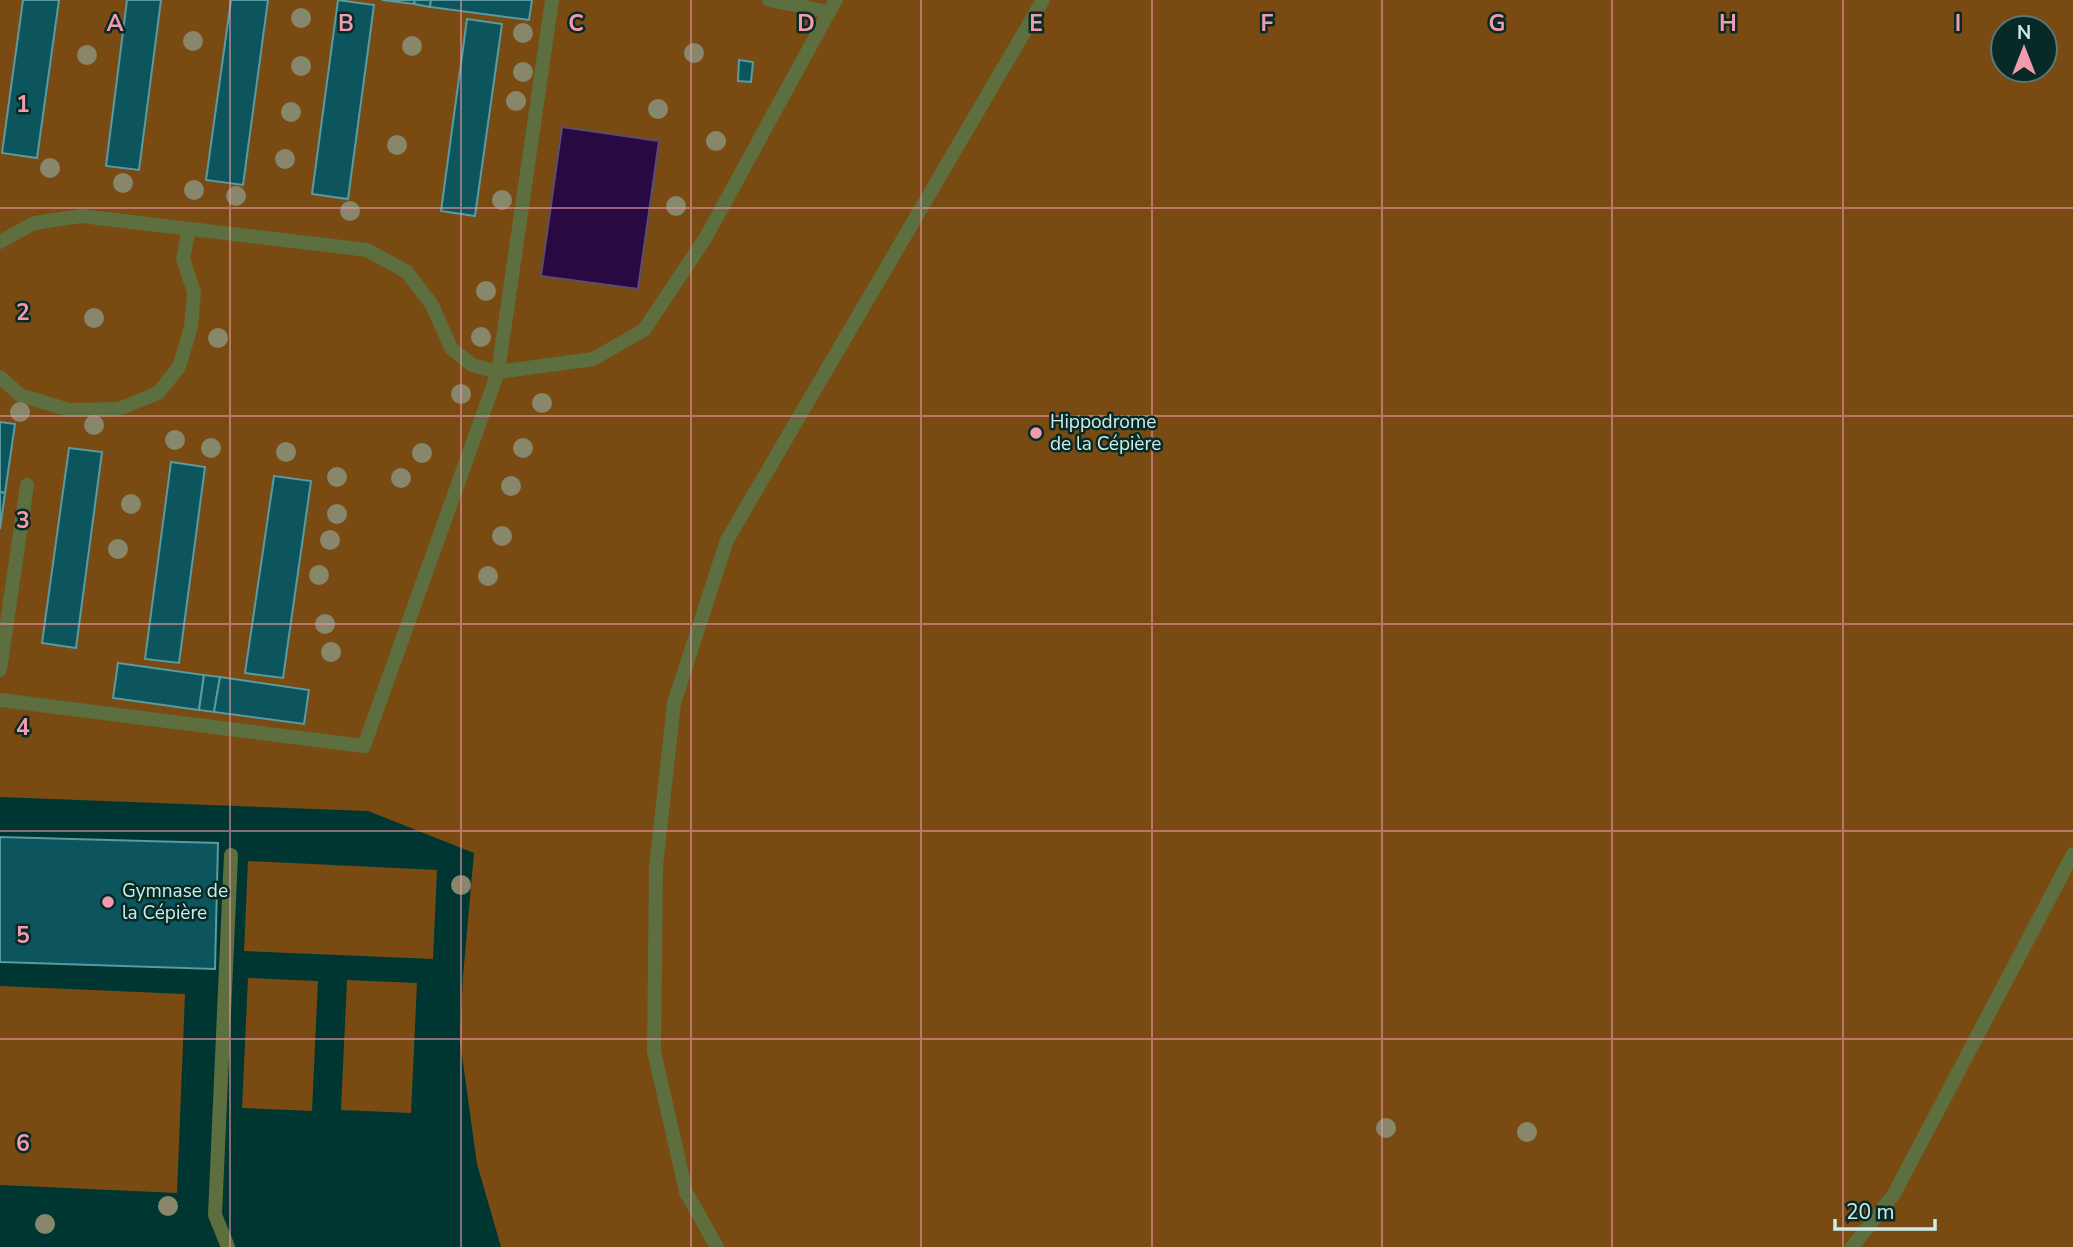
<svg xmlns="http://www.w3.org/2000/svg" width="2073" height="1247" font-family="'Nunito Sans',sans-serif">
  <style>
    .grass { fill: #794a12; fill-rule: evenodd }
    .water { fill: #290942; stroke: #5a4d74; stroke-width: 2 }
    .building { fill: #0c555c; stroke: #5a9aa1; stroke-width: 2 }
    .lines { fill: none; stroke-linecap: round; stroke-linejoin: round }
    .lane { stroke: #5d6e3f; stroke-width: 14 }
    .tree { fill: #88876c }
    .grid { fill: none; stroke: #f29aae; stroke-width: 2; stroke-opacity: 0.55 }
    .poi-dot { fill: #f29aae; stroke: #072a26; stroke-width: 2.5 }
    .labels { text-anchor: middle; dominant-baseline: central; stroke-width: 5; stroke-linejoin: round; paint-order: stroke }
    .poi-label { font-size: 19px; fill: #ceede8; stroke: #072a26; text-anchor: start }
    .grid-label { font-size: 23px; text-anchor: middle; font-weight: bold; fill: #f29aae; stroke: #072a26; stroke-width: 5; stroke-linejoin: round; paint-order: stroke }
  </style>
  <rect width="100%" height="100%" fill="#003631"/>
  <!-- grass -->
  <g class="grass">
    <path d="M0,0h2073v1247h-1572l-24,-83 -17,-123 3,-65 11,-123 -106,-42 -368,-14zM2003,28h42v42h-42z"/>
    <polygon points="248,861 437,870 433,959 244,951"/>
    <polygon points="248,978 318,981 312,1111 242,1108"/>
    <polygon points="347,980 417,983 411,1113 341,1110"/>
    <polygon points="0,986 185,994 177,1193 0,1185"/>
  </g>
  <!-- water -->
  <polygon class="water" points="562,127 659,141 638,289 541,276"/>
  <!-- building -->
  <g class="building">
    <polygon points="23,0 59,0 37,158 2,153"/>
    <polygon points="127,0 161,0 139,170 106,166"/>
    <polygon points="231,0 268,0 243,185 206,180"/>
    <polygon points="338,0 374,5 348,199 312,194"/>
    <polygon points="382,0 415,0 414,4"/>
    <polygon points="415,0 431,0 430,7 414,4"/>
    <polygon points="431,0 532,0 529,20 430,7"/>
    <polygon points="467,19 502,24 475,216 441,211"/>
    <polygon points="739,60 753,62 751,82 738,81"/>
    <polygon points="0,422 15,424 5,493 0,492"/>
    <polygon points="69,448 102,452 76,648 42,643"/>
    <polygon points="171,462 205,467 179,663 145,659"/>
    <polygon points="274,476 311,481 283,678 245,673"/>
    <polygon points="0,492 5,493 0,529"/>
    <polygon points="118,663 204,675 199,710 113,698"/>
    <polygon points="204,675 220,677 214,712 199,710"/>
    <polygon points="220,677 309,690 304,724 214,712"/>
    <polygon points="0,837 218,843 215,969 0,962"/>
  </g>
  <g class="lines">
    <!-- lane -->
    <g class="lane">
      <polyline points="769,0 829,12 836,0"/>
      <polyline points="0,242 34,223 81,216 367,250 407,272 432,305 451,348 472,365 498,372 593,359 644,330 706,237 829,12"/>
      <polyline points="0,377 20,395 69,410 119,409 158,393 179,367 191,327 194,292 183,259 189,229"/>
      <polyline points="0,670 27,485"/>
      <polyline points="0,700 364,746 498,372 552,0"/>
      <polyline points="228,1247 215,1215 231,855"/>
      <polyline points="717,1247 686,1192 654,1051 656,866 674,703 727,540 1043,0"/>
      <polyline points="1852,1247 1894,1194 2073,854"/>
    </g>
  </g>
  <!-- trees -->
  <g class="tree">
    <circle cx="301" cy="18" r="10"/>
    <circle cx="523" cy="33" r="10"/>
    <circle cx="193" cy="41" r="10"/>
    <circle cx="412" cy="46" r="10"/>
    <circle cx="694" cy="53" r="10"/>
    <circle cx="87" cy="55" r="10"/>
    <circle cx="301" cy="66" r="10"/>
    <circle cx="523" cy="72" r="10"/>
    <circle cx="516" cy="101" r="10"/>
    <circle cx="658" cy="109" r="10"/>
    <circle cx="291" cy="112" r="10"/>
    <circle cx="716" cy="141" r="10"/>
    <circle cx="397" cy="145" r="10"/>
    <circle cx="285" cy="159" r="10"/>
    <circle cx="50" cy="168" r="10"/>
    <circle cx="123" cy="183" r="10"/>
    <circle cx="194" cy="190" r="10"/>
    <circle cx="236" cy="196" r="10"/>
    <circle cx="502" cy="200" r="10"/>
    <circle cx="676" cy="206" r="10"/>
    <circle cx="350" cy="211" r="10"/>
    <circle cx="486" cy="291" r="10"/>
    <circle cx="94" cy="318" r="10"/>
    <circle cx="481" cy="337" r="10"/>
    <circle cx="218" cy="338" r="10"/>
    <circle cx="461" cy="394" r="10"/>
    <circle cx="542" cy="403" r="10"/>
    <circle cx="20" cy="412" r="10"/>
    <circle cx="94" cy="425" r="10"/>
    <circle cx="175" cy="440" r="10"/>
    <circle cx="211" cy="448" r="10"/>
    <circle cx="523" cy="448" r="10"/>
    <circle cx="286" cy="452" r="10"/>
    <circle cx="422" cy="453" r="10"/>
    <circle cx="337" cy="477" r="10"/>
    <circle cx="401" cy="478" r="10"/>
    <circle cx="511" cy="486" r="10"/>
    <circle cx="131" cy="504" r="10"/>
    <circle cx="337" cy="514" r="10"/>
    <circle cx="502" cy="536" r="10"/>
    <circle cx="330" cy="540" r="10"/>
    <circle cx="118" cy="549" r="10"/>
    <circle cx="319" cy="575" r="10"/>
    <circle cx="488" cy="576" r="10"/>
    <circle cx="325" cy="624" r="10"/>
    <circle cx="331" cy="652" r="10"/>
    <circle cx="461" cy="885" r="10"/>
    <circle cx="1386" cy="1128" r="10"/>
    <circle cx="1527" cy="1132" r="10"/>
    <circle cx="168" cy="1206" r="10"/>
    <circle cx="45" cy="1224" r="10"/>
  </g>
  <!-- grid -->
  <path class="grid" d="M230,0v1247M461,0v1247M691,0v1247M921,0v1247M1152,0v1247M1382,0v1247M1612,0v1247M1843,0v1247M0,208h2073M0,416h2073M0,624h2073M0,831h2073M0,1039h2073"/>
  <!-- markers -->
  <g class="poi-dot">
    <circle cx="1036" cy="433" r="7"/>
    <circle cx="108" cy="902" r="7"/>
  </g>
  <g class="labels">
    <!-- poi labels -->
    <g class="poi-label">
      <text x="1050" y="422">Hippodrome<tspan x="1050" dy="22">de la Cépière</tspan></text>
      <text x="122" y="891">Gymnase de<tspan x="122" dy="22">la Cépière</tspan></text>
    </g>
  </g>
  <g class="grid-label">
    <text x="115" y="31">A</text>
    <text x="346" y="31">B</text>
    <text x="576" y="31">C</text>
    <text x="806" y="31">D</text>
    <text x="1036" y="31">E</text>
    <text x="1267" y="31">F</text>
    <text x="1497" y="31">G</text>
    <text x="1728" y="31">H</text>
    <text x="1958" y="31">I</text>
    <text x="23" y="112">1</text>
    <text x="23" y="320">2</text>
    <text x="23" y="528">3</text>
    <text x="23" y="735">4</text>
    <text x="23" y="943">5</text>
    <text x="23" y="1151">6</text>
  </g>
  <!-- north arrow -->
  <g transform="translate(2024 49)"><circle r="33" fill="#072a26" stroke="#577874" stroke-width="2"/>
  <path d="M0-5L12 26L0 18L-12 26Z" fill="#f29aae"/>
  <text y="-10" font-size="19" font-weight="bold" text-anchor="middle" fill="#ceede8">N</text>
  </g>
  <!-- scale -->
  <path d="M1835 1219v10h100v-10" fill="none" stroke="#ceede8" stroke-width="3.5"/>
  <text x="1846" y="1219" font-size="21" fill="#ceede8" stroke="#072a26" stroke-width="5" paint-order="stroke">20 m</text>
</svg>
